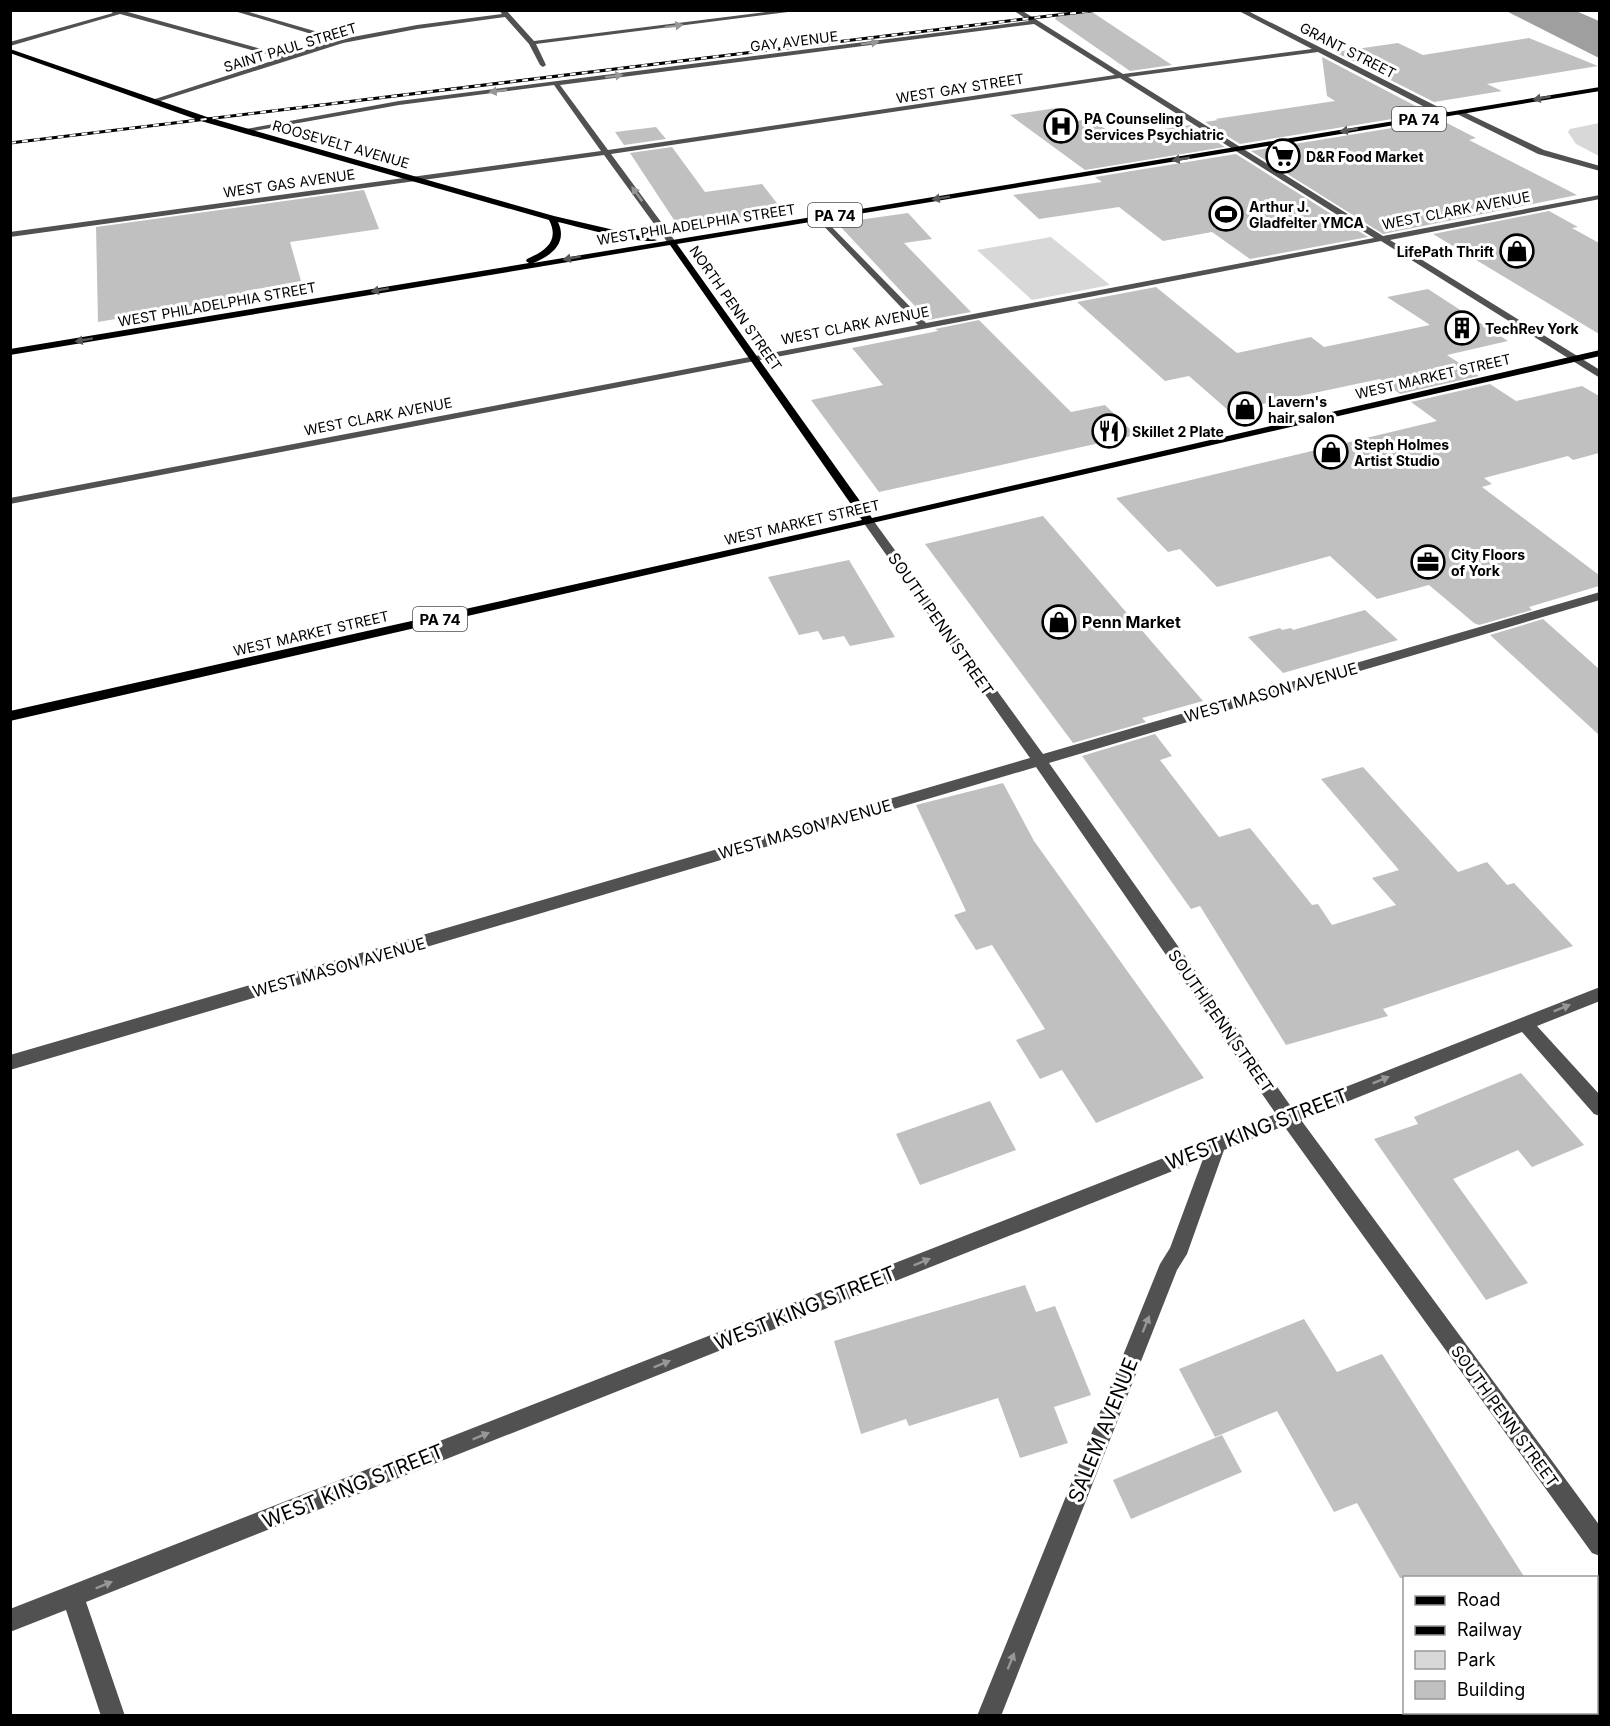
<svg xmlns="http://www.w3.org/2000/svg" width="1610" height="1726" font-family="Inter,sans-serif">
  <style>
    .green { fill: #d8d8d8 }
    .water { fill: #9f9f9f }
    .building { fill: #c0c0c0 }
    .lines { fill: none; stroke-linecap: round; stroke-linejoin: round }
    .minor { fill: #515151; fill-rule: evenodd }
    .major { fill: #000; fill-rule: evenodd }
    .rail-casing { stroke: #000; stroke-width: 3 }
    .rail { stroke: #fff; stroke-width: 2; stroke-dasharray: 6; stroke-linecap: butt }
    .oneway { fill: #979797 }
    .oneway2 { fill: #595959 }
    .labels { text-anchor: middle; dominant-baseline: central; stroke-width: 6; stroke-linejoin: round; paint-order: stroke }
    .far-street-label { font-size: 14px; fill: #000; stroke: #fff }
    .far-poi-label { font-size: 14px; font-weight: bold; fill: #000; stroke: #fff; text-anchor: start }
    .shield { fill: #fff; stroke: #4c4c4c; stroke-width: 1.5 }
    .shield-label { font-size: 15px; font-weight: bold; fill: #000 }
    .poi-label { font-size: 16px; font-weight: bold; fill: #000; stroke: #fff; text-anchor: start }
    .street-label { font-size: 16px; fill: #000; stroke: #fff }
    .near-street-label { font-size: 20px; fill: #000; stroke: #fff }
  </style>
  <rect width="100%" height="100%" fill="#fff"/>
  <!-- green -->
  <g class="green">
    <polygon points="1599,123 1600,123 1599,156 1576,144 1568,132 1570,129"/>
    <polygon points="1051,237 1110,285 1032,300 977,250"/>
  </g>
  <!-- water -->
  <polygon class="water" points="1506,11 1576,11 1599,21 1599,58"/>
  <!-- building -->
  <g class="building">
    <polygon points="1060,10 1089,10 1172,65 1130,71 1055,19"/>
    <polygon points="1529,38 1598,66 1487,84 1502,91 1434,102 1335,52 1398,43 1423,55"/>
    <polygon points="1322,57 1429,113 1240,144 1205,122 1218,120 1215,119 1335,101 1327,96"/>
    <polygon points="1057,108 1076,121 1088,119 1118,136 1190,125 1225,147 1085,170 1010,115"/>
    <polygon points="1441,120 1476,138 1469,140 1577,195 1383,234 1251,151"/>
    <polygon points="656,127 666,139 624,145 615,132"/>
    <polygon points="672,147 705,192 762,184 783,211 678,226 630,153"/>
    <polygon points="1236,154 1368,237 1250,259 1212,232 1163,241 1119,207 1039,219 1013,195 1102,182 1095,177"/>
    <polygon points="364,190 379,229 290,242 301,281 245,291 246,297 98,322 96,227"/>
    <polygon points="1549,211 1578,227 1572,228 1599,243 1599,334 1433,234"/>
    <polygon points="908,213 932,239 904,243 971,312 928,320 837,223"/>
    <polygon points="1156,287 1237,353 1311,337 1324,347 1430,325 1387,297 1428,289 1508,341 1447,355 1479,376 1400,394 1380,379 1229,411 1189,376 1165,381 1077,302"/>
    <polygon points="979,320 1071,412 1105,405 1136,435 879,492 811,400 883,385 852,348 938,331 935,329"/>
    <polygon points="1490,384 1516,401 1582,386 1599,396 1599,453 1573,460 1568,456 1484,478 1492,484 1482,487 1599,575 1599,586 1529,607 1532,610 1479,625 1474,623 1429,585 1377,599 1330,556 1217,587 1180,549 1168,552 1116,498 1437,421 1411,402"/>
    <polygon points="1043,516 1203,701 1142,718 1146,722 1073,743 925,544"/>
    <polygon points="849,560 895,637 850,646 844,636 823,640 818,631 799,635 768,577"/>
    <polygon points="1365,610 1398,640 1283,673 1248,637 1280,628 1282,630 1291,628 1293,630"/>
    <polygon points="1543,619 1599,669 1599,735 1490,635"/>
    <polygon points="1155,734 1172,756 1160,760 1219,837 1250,828 1312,905 1318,904 1332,925 1396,905 1372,878 1399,870 1321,779 1363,767 1458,872 1487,862 1507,885 1514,883 1573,946 1383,1009 1388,1016 1286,1045 1200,906 1191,909 1082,756"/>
    <polygon points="1003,783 1034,841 1204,1078 1096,1123 1062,1070 1040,1079 1016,1040 1045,1029 992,945 976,950 954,915 966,911 916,805"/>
    <polygon points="1521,1073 1584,1145 1532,1167 1518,1150 1453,1179 1528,1283 1486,1300 1374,1139 1418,1124 1414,1117"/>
    <polygon points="990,1101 1016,1150 920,1185 896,1134"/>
    <polygon points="1025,1285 1036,1312 1055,1306 1091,1395 1054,1407 1068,1443 1020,1458 998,1398 909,1426 906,1419 861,1434 834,1341"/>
    <polygon points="1304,1319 1337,1372 1382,1354 1525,1578 1400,1578 1357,1503 1334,1512 1277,1411 1215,1437 1179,1369"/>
    <polygon points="1222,1435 1242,1472 1131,1519 1113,1480"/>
  </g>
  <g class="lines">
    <!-- minor -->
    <g class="minor">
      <polygon points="108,10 124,11 287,56 335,41 231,10 242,10 342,39 417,25 502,14 499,10 506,10 534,41 782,10 804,10 536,44 546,65 543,67 540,65 529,44 505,17 417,29 343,43 154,103 152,100 281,58 120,14 10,46 10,42 113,13"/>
      <path d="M1013,10h8l102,64 189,-25 -75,-39h9l202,102v4h-6l-124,-64 -190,25 255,159 217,-41v4l-210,41 210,130v8l-219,-137 -1371,263v-6l908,-173 -101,-106v-4h3l106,108 448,-85 -254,-160 -509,76 64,87 -4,3 -3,-1 -64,-88 -594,82v-5l591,-81 -47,-66 -155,20 -156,28 3,-4 153,-28 630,-80zM1034,24l81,51 -507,75 -48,-65z"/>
      <polygon points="1460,110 1544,150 1600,166 1600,171 1538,154 1457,114"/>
      <polygon points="869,519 873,520 1043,754 1600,592 1600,600 1049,763 1292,1108 1600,987 1600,1001 1537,1026 1600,1095 1600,1116 1594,1114 1522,1032 1301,1120 1600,1526 1600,1556 1592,1553 1284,1126 1224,1150 1187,1254 1177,1270 1001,1716 977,1716 1160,1264 1170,1248 1203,1159 86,1602 125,1716 101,1716 66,1610 10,1632 10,1609 1276,1114 1036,767 10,1070 10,1055 1030,758 863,522"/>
    </g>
    <!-- major -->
    <path class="major" d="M10,49l197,68 347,99 103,24c-10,6 -82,-14 -99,-18 10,21 -7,34 -25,41l1067,-176v4l-923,153 195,274 728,-168v6l-1590,365v-10l852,-191 -192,-275 -660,110v-6l519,-86 -3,-2 1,-2c18,-8 33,-18 22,-39l-348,-99 -191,-68z"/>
    <!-- rail casing -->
    <g class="rail-casing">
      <polyline id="rail" points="10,143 1098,10"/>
    </g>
    <!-- rail -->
    <use href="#rail" class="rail"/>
  </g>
  <!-- one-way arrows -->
  <defs><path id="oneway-solid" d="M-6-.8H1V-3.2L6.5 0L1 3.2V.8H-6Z" transform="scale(1.5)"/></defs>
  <g class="oneway">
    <use href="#oneway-solid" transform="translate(674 26) rotate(-7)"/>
    <use href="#oneway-solid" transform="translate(870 43) rotate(-7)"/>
    <use href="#oneway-solid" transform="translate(614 76) rotate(-7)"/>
    <use href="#oneway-solid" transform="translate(498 91) rotate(173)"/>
    <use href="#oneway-solid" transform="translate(637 194) rotate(-126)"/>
    <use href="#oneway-solid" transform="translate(1562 1008) rotate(-22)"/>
    <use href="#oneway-solid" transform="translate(1381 1080) rotate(-22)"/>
    <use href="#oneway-solid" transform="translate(922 1262) rotate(-22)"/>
    <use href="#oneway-solid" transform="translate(1146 1324) rotate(-68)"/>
    <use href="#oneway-solid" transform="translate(662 1364) rotate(-22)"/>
    <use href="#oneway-solid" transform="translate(481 1436) rotate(-22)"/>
    <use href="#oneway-solid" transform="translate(104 1585) rotate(-22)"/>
    <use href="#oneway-solid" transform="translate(1011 1661) rotate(-68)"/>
  </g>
  <g class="oneway2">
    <use href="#oneway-solid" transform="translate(1542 98) rotate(170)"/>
    <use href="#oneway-solid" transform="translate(1349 130) rotate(170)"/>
    <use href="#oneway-solid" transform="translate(1181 159) rotate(171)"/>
    <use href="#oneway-solid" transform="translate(941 198) rotate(171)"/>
    <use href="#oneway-solid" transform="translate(572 258) rotate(170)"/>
    <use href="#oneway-solid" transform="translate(380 290) rotate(170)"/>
    <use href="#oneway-solid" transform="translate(84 340) rotate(170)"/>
  </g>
  <!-- icons -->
  <defs>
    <g id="hospital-ring" transform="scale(1.725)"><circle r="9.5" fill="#fff" stroke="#000" stroke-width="1.5"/><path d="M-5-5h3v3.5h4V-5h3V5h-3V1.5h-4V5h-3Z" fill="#000"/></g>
    <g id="supermarket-ring" transform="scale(1.725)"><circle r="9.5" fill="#fff" stroke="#000" stroke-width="1.5"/><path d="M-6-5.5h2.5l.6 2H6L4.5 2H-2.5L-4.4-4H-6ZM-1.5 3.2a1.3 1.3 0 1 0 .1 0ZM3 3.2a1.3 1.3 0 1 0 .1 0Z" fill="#000"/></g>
    <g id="stadium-ring" transform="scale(1.725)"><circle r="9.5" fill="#fff" stroke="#000" stroke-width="1.5"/><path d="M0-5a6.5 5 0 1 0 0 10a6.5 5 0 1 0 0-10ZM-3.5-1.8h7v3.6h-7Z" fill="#000"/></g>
    <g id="shop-ring" transform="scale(1.725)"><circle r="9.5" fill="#fff" stroke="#000" stroke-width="1.5"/><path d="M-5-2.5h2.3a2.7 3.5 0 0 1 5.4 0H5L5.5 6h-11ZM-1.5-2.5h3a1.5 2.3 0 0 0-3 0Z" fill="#000"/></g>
    <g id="building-ring" transform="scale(1.725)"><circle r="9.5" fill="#fff" stroke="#000" stroke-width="1.5"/><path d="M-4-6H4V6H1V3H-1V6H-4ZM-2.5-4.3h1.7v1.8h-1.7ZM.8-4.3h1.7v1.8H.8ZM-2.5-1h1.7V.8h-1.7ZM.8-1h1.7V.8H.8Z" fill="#000"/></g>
    <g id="restaurant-ring" transform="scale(1.725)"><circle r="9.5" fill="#fff" stroke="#000" stroke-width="1.5"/><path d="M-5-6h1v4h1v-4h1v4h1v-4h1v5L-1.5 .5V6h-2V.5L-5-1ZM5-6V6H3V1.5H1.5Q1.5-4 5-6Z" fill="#000"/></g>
    <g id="office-ring" transform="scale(1.725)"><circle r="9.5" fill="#fff" stroke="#000" stroke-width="1.5"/><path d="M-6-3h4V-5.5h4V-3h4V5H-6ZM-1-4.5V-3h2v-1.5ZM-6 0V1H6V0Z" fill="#000"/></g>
  </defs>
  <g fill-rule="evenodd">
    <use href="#hospital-ring" x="1061" y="126"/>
    <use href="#supermarket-ring" x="1283" y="156"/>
    <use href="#stadium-ring" x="1226" y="214"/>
    <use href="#shop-ring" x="1517" y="251"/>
    <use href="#building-ring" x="1462" y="328"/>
    <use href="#shop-ring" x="1245" y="409"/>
    <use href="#restaurant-ring" x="1109" y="431"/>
    <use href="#shop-ring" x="1331" y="452"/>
    <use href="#office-ring" x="1428" y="562"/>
    <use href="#shop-ring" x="1059" y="622"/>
  </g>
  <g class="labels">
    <!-- far-street labels -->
    <g class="far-street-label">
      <text transform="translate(794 41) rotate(-7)">GAY AVENUE</text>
      <text transform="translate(290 47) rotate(-17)">SAINT PAUL STREET</text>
      <text transform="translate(1348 50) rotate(27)">GRANT STREET</text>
      <text transform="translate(960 88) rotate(-9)">WEST GAY STREET</text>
      <text transform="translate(341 144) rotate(16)">ROOSEVELT AVENUE</text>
      <text transform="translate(289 183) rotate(-8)">WEST GAS AVENUE</text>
      <text transform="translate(1456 210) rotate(-11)">WEST CLARK AVENUE</text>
      <text transform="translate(696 224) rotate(-9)">WEST PHILADELPHIA STREET</text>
      <text transform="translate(217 304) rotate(-10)">WEST PHILADELPHIA STREET</text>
      <text transform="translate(736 308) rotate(55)">NORTH PENN STREET</text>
      <text transform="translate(855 325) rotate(-11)">WEST CLARK AVENUE</text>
      <text transform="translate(1433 376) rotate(-13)">WEST MARKET STREET</text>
      <text transform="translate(378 416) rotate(-11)">WEST CLARK AVENUE</text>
      <text transform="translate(802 522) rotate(-13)">WEST MARKET STREET</text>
      <text transform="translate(311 633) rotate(-13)">WEST MARKET STREET</text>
    </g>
    <!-- far-poi labels -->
    <g class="far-poi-label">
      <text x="1084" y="118">PA Counseling<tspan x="1084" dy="16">Services Psychiatric</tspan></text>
      <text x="1306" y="156">D&amp;R Food Market</text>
      <text x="1249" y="206">Arthur J.<tspan x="1249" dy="16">Gladfelter YMCA</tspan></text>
      <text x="1494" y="251" text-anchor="end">LifePath Thrift</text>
      <text x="1485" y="328">TechRev York</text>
      <text x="1268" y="401">Lavern's<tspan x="1268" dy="16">hair salon</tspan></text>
      <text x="1132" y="431">Skillet 2 Plate</text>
      <text x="1354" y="444">Steph Holmes<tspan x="1354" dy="16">Artist Studio</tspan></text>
      <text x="1451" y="554">City Floors<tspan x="1451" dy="16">of York</tspan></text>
    </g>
    <!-- shield labels -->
    <g class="shield">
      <rect x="1392" y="107" width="54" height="24" rx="4.5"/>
      <rect x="808" y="203" width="54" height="24" rx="4.5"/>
      <rect x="413" y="607" width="54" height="24" rx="4.5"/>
    </g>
    <g class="shield-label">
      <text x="1419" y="119">PA 74</text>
      <text x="835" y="215">PA 74</text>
      <text x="440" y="619">PA 74</text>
    </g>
    <!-- poi labels -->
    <g class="poi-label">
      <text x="1082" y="622">Penn Market</text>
    </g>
    <!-- street labels -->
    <g class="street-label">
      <text transform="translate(941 624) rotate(55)">SOUTH PENN STREET</text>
      <text transform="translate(1271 692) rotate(-16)">WEST MASON AVENUE</text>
      <text transform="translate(805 829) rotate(-16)">WEST MASON AVENUE</text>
      <text transform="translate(339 967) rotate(-16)">WEST MASON AVENUE</text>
      <text transform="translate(1221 1021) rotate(55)">SOUTH PENN STREET</text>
      <text transform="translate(1505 1416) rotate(54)">SOUTH PENN STREET</text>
    </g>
    <!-- near-street labels -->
    <g class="near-street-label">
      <text transform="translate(1257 1129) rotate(-21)">WEST KING STREET</text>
      <text transform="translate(805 1308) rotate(-22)">WEST KING STREET</text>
      <text transform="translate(1103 1430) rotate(-68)">SALEM AVENUE</text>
      <text transform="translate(353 1486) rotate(-22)">WEST KING STREET</text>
    </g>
  </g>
  <!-- border -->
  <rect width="1610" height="1726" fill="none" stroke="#000000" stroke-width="24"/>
  <!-- legend -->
  <rect x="1403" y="1576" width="195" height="138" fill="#ffffff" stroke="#999999" stroke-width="1.5"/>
  <rect x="1415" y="1596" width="30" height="9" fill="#000000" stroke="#999999" stroke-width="1.5"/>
  <text x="1457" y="1606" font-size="18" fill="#000000">Road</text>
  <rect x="1415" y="1626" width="30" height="9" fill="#000000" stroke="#999999" stroke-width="1.5"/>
  <text x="1457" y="1636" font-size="18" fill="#000000">Railway</text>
  <rect x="1415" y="1651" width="30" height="18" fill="#d8d8d8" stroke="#999999" stroke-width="1.5"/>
  <text x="1457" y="1666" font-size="18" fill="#000000">Park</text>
  <rect x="1415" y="1681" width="30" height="18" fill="#c0c0c0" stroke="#999999" stroke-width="1.5"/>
  <text x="1457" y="1696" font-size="18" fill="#000000">Building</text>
</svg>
